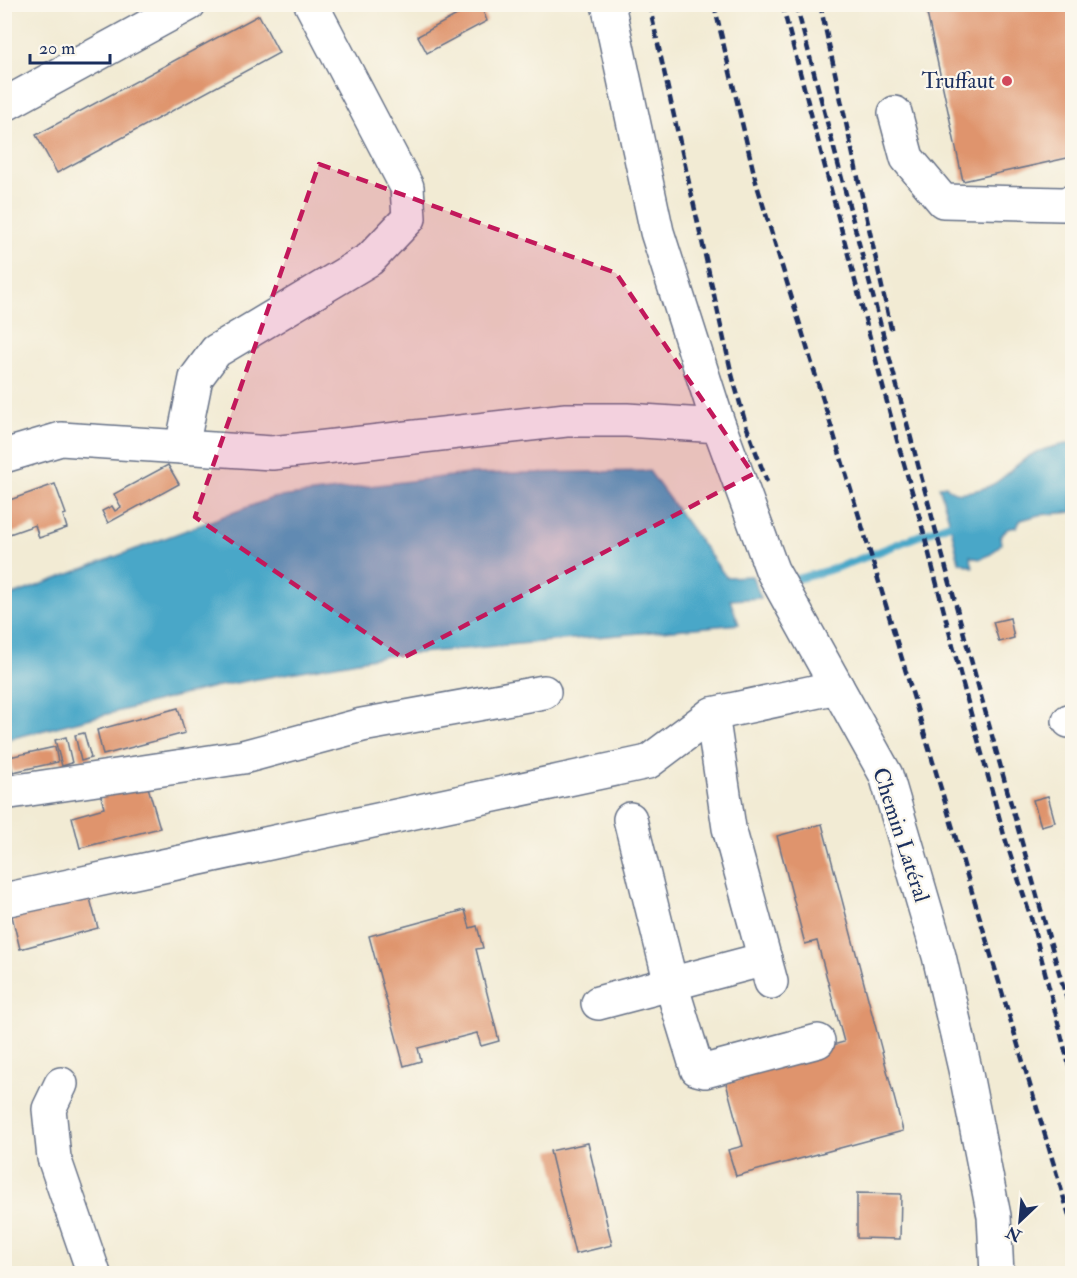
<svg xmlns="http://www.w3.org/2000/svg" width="1077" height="1278" font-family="'IM FELL Double Pica',serif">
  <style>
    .water { fill: #49a7c8; stroke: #326b93; stroke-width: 1.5 }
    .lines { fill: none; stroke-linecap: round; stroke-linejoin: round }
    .stream { stroke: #49a7c8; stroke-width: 8 }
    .building { fill: #df946d }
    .minor-casing { stroke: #667187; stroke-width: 36 }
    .minor { stroke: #fff; stroke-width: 33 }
    .rail { stroke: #1b2f5e; stroke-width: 4.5; stroke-dasharray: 9 4.5; stroke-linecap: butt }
    .marked { fill: #c2185b; fill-opacity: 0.2; stroke: #c2185b; stroke-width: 4.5; stroke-dasharray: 12 8; stroke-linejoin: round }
    .poi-dot { fill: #d1495b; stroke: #fbf7ec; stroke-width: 2 }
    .labels { text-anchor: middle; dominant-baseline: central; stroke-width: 4.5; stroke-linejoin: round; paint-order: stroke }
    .poi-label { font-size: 22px; fill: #1b2f5e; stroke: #fbf7ec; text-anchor: end }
    .street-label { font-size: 22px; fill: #1b2f5e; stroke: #fbf7ec }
  </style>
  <rect width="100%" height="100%" fill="#fbf7ec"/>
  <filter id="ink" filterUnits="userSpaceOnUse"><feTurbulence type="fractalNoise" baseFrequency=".0167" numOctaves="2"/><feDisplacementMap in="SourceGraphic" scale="12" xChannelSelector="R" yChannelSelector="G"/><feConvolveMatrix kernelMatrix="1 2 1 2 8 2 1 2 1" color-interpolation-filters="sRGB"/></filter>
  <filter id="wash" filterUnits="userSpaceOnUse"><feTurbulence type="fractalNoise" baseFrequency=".008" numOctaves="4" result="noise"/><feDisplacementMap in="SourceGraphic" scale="24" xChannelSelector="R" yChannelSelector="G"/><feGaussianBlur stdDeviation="1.35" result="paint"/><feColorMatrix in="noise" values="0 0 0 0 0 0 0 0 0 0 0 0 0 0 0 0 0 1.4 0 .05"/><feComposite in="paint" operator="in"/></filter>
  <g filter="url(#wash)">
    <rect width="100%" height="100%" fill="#f2ebd4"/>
    <!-- water -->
    <g class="water">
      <path d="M1072,443v69l-33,3 -18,5 -5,7 -9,2 -7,8 1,7 -10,10 -12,5 -9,-3 3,11 -14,-5 -9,-39 -11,-37 7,-1c5,8 12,8 20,7 38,-5 37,-20 65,-37 11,-6 29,-10 41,-12z"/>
      <polygon points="649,471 726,577 752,576 761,598 730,600 739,624 385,656 214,687 5,740 5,598 272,498 467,474"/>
    </g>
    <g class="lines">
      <!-- stream -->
      <path class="stream" d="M786,581c60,-11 118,-42 175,-61"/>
    </g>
    <g id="blocks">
      <!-- building -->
      <g class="building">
        <polygon points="477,4 480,4 487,21 427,53 418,36"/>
        <polygon points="925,4 1072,4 1072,157 963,181"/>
        <polygon points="259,15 279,53 57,173 36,135"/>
        <polygon points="168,465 179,484 108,523 102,511 112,506 115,511 121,507 114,494"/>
        <polygon points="55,484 66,514 63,515 67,528 39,538 35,525 4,536 4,502"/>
        <polygon points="1010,618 1014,638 999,642 993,622"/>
        <polygon points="178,708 185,733 103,755 97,730"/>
        <polygon points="84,733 91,758 81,761 75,735"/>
        <polygon points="66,737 72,763 62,766 55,740"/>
        <polygon points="55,747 58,762 13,772 9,757"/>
        <polygon points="146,780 160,828 80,848 72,817 104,808 100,792"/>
        <polygon points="1048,796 1055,822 1041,826 1033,800"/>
        <polygon points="822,824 903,1131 736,1176 728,1150 743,1146 726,1083 741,1079 739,1071 844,1042 817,941 805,944 777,836"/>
        <polygon points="88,891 98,928 20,949 11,912"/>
        <polygon points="465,910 470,928 477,926 483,948 476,949 499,1041 481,1046 477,1033 418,1048 421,1061 404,1066 369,936"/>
        <polygon points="588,1143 612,1245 575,1254 550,1151"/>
        <polygon points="857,1193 901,1194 900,1239 857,1238"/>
      </g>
    </g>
  </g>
  <g filter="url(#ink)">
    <use href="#blocks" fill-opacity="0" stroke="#667187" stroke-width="1.5"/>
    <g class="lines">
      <!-- minor casing -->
      <g class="minor-casing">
        <g id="minor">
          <polyline points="608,4 657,232 719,426 772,570 886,775 939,956 965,1069 994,1216 997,1274"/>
          <polyline points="4,105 189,4"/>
          <polyline points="895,113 907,158 943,201 1062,204 1072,203"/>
          <polyline points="182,447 196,378 216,351 370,259 409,218 407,187 311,4"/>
          <polyline points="4,456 61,439 272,453 566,420 627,420 719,426"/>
          <polyline points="712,714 729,828 771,982"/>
          <polyline points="1069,721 1072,721"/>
          <polyline points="4,793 243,757 362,725 544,692"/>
          <polyline points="630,819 671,984 697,1069 705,1071 818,1041"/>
          <polyline points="4,900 648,762 712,714 837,687"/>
          <polyline points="598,1003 765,959"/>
          <polyline points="61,1084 49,1109 54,1158 94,1274"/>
        </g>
      </g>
      <!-- minor -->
      <use href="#minor" class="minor"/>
      <!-- rail -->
      <g class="rail">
        <polyline points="649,4 731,371 746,425 767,482"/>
        <polyline points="714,4 756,182 866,539 1072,1225"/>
        <polyline points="782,4 897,440 920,519 962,681 1004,835 1031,918 1072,1077"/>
        <path d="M796,4c89,339 178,677 276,1013"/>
        <polyline points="820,4 892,333"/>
      </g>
    </g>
  </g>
  <!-- marked area -->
  <path class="marked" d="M319,164l297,109 137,201 -350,184 -208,-141z"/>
  <!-- markers -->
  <circle class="poi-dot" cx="1007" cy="81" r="6"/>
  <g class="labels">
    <!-- poi labels -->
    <g class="poi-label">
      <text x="995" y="81">Truffaut</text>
    </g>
    <!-- street labels -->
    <g class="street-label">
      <text transform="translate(901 835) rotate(72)">Chemin Latéral</text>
    </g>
  </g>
  <!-- margin -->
  <rect width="1077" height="1278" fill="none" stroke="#fbf7ec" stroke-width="24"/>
  <!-- north arrow -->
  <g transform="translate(1020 1221) rotate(206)" stroke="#fbf7ec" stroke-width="4.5" paint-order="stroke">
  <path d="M0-4.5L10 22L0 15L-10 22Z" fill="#1b2f5e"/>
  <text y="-9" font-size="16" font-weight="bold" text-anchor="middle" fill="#1b2f5e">N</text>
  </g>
  <!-- scale -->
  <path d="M30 54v9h80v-9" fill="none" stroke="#1b2f5e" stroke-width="3"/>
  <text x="39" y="54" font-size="18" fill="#1b2f5e" stroke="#fbf7ec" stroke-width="4.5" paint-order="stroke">20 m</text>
</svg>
